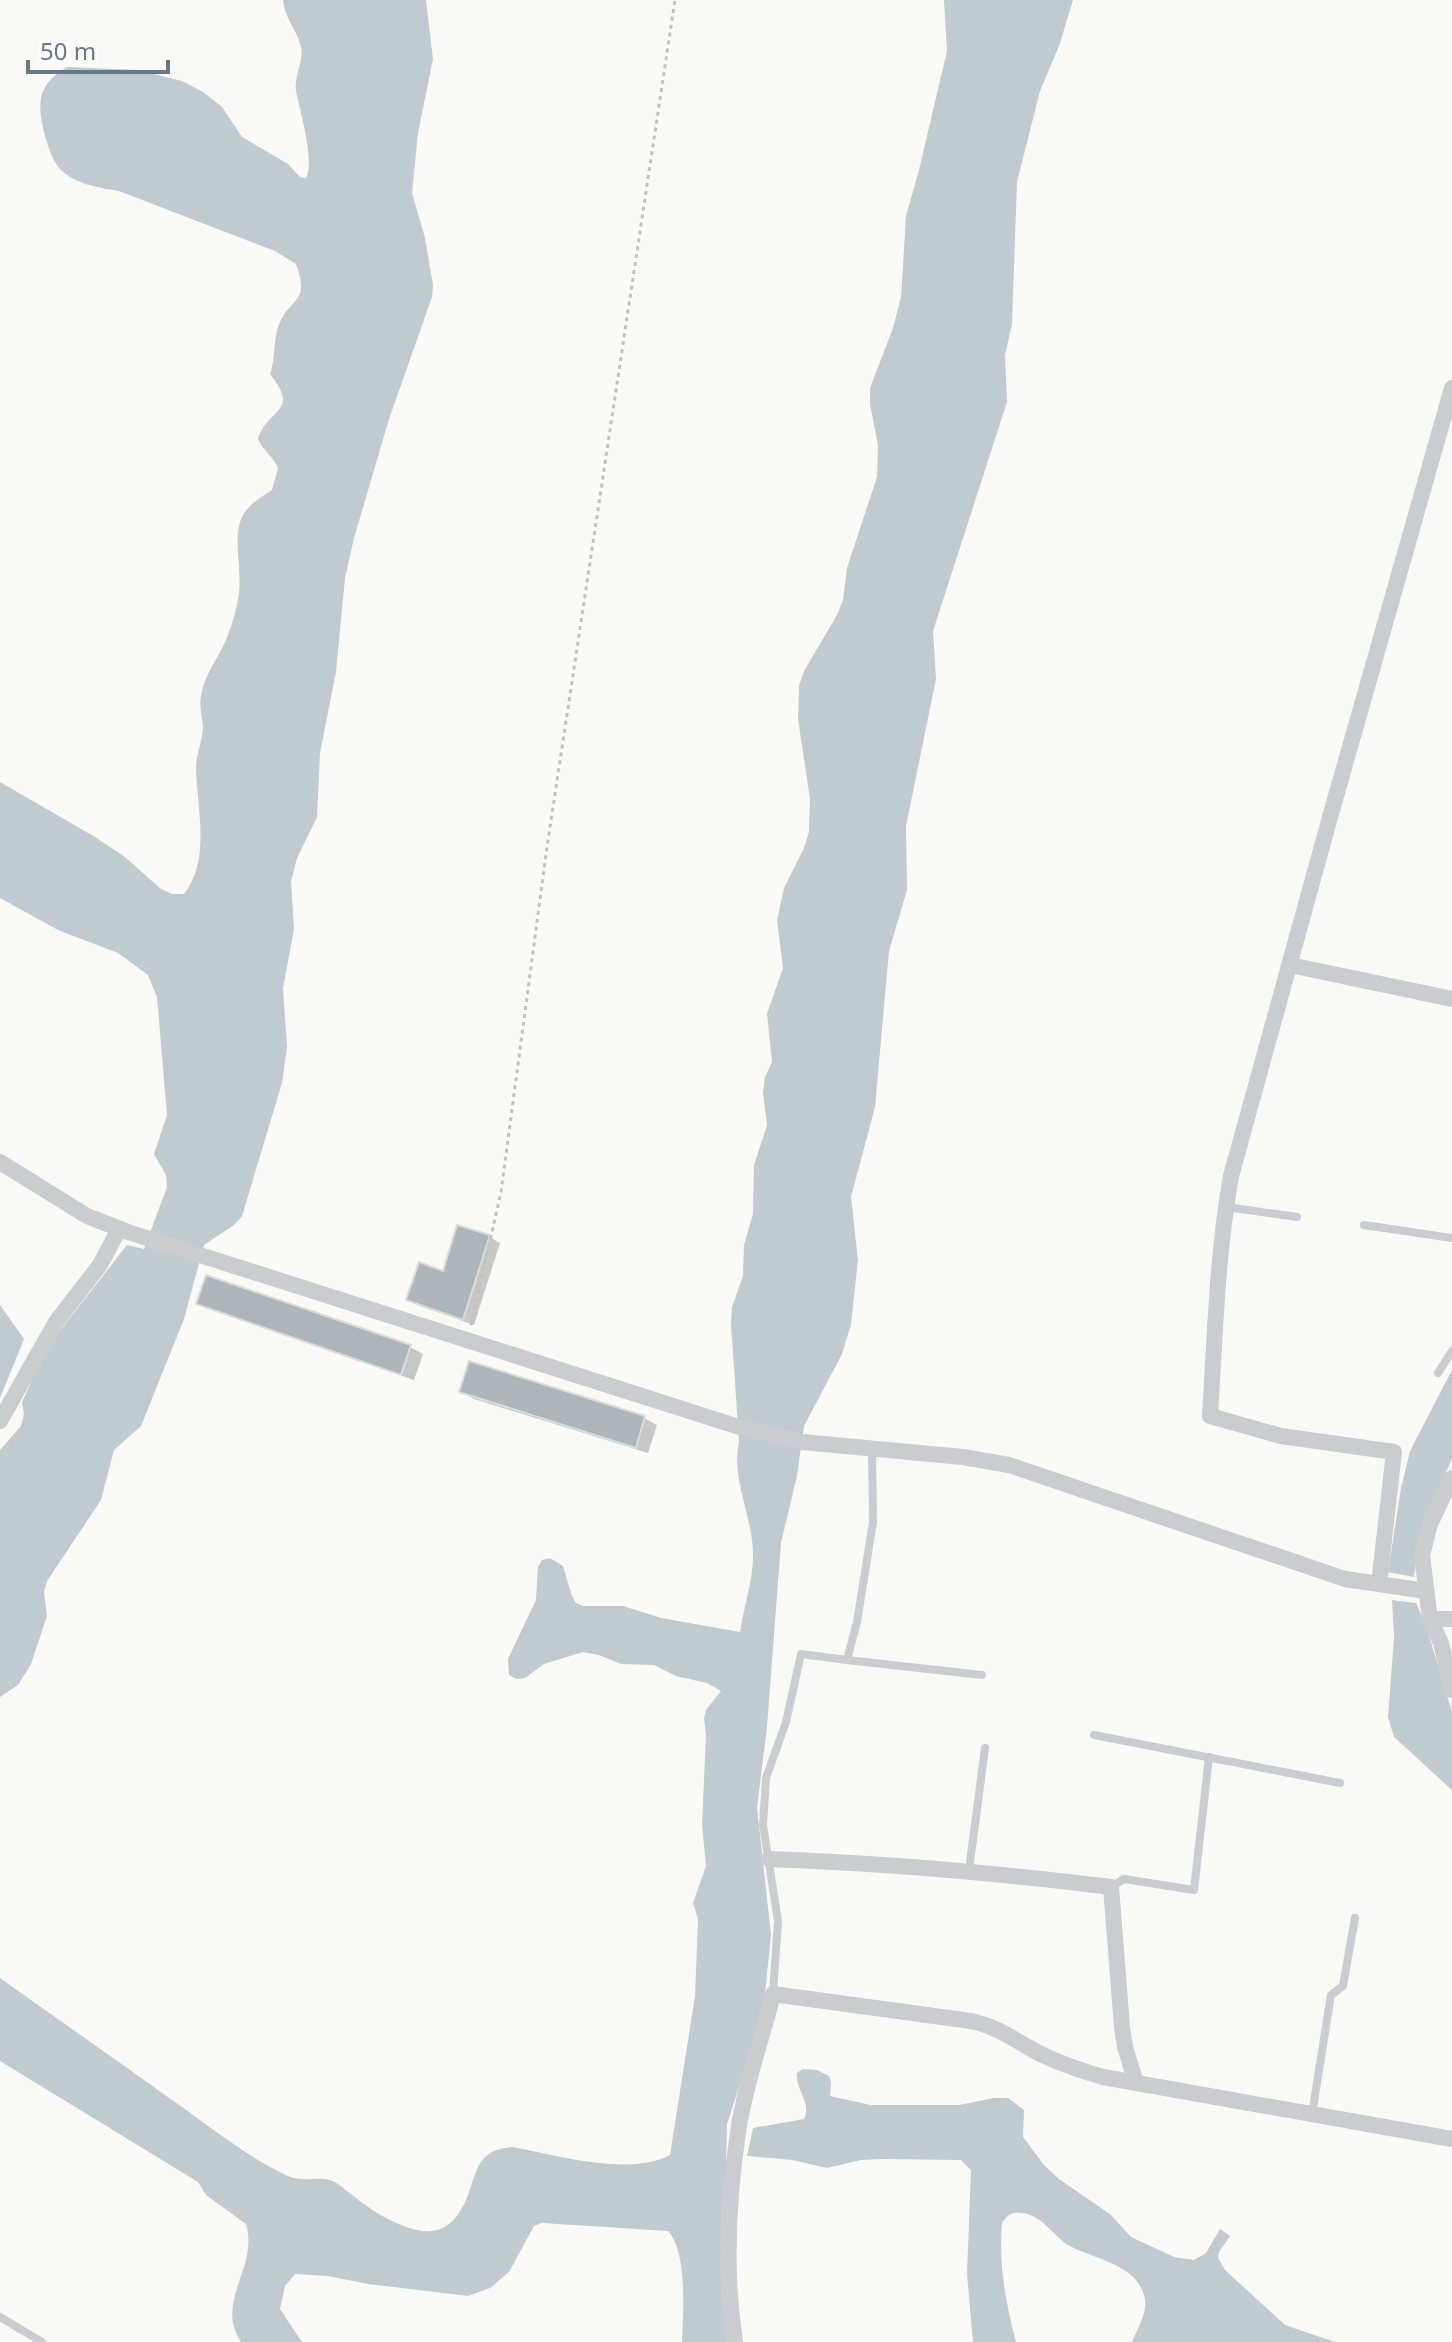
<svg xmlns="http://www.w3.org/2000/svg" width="1452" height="2342" font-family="'Noto Sans',sans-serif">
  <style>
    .water { fill: #bfcbd0 }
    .shadow { fill: #0003 }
    .building { fill: #acb6bc; stroke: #dbdbd9; stroke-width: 2 }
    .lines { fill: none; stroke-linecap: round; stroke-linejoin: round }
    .path { stroke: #c0c3c5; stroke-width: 3; stroke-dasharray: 4 4; stroke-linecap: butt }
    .service { stroke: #c9cdd0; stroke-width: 8 }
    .minor { stroke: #c9cdd0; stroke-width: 16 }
  </style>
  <rect width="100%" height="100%" fill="#f9f9f6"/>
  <!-- water -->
  <g class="water">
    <path d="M283,0h143l7,59 -15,74 -6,60 13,45 8,47 -1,12 -43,122 -35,119 -9,40 -9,94 -16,81 -3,64 -20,41 -6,23 3,48 -11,59 4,59 -5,36 -40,133 -8,9 -30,20 -20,74 -43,107 -27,24 -13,50 -54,81 -3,11 3,24 -16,48 -13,21 -18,12v-247l21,-24 3,-12 -2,-12 26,-56 79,-101 17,4 23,-62 -1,-12 -12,-21 13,-39 -10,-118 -9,-22 -30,-22 -60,-23 -58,-32v-116l95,55 30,20 36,32 11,5h12c27,-34 13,-86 12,-125 0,-15 7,-29 7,-43 -1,-10 -4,-20 -2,-30 3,-21 17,-37 25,-56 6,-15 11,-31 13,-47 3,-24 -6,-51 2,-74 6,-14 19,-21 31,-29l6,-22c-5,-12 -17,-20 -20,-29 10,-32 43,-26 12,-65 6,-16 3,-38 10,-52 12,-26 30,-19 16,-58l-21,-13 -156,-60c-19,-3 -44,-7 -58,-21 -9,-10 -12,-21 -16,-34 -8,-31 -9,-51 22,-69l71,3 44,11 21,11 19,15 20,30 46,27 12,13 6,1c9,-18 -6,-66 -10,-87 -2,-15 8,-30 5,-44 -4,-18 -15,-25 -18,-47z"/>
    <path d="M944,0h129l-14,46 -19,45 -23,91 -5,142 -7,31 2,47 -74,229 3,48 -30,147 1,64 -18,61 -14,156 -24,90 7,63 -7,64 -9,30 -38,72 -7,50 -16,67 -14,184 -10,81 14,127 -8,78 -36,111 -4,164 4,54h-45c1,-29 6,-89 -14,-111l-126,-8 -8,3 -25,46 -19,16 -22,8 -100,-12 -40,-8 -33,-2 -10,12 -5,23 22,33h-61c-27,-41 18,-73 5,-118l-40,-29 -8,-13 -198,-121v-83c58,41 117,83 175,124 34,24 75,57 113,74 15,7 31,-1 47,6 17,12 33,27 51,36 40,21 67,20 83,-26 4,-11 7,-25 15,-34 8,-8 18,-10 28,-11 46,8 116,30 158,8l25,-159 3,-77 -5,-16 13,-37 -4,-41 4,-90 -2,-17 2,-8 15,-19 -14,-8 -31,-7 -22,-11 -33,-1 -22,-9 -16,-3 -39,12 -19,14 -8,1 -8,-4 -1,-16 28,-59 2,-33 4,-7 8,-2 13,8 9,30 4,7 7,3h40l38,12 79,14c4,-26 14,-55 13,-80 -1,-37 -22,-73 -14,-110l-8,-119 1,-16 11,-31 1,-31 9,-31 1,-49 13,-40 -4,-32 2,-16 7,-15 -5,-48 16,-46 -6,-48 7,-32 20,-40 5,-16 1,-33 -12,-80 1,-33 5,-15 33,-56 6,-15 4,-32 30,-91 1,-32 -8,-41v-16l23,-60 8,-31 5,-81 13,-46 28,-119z"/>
    <polygon points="0,1305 24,1339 0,1398"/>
    <polygon points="1452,1370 1452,1458 1419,1537 1414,1577 1388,1572 1401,1488 1410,1451"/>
    <polygon points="1392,1600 1416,1603 1427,1629 1452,1712 1452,1790 1394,1737 1388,1717 1394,1637"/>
    <path d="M803,2069l14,1 12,6 2,6 -1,14 40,9h89l35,-7h14l16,12 -1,27 21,28 15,14 52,36 20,22 43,20 20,3 12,-7 14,-24 10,7 -11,16 -1,6 7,12 60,55 50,17h-203c6,-14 17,-32 12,-47 -9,-32 -52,-36 -76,-50 -15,-10 -26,-29 -45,-32 -10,-2 -16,2 -21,10 -3,46 3,75 14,119h-43l-6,-68 4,-104 -10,-10 -79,-1 -21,1 -34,8 -35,-8 -45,-4 6,-28 51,-9c8,-17 -9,-29 -7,-46z"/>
  </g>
  <!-- shadow -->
  <g class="shadow">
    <polygon points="489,1237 500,1243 474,1325 420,1306 408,1299"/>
    <polygon points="207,1278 410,1347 423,1354 414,1380 211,1310 199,1303"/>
    <polygon points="462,1391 644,1418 657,1425 648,1453 474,1399"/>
  </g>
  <!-- building -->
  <g class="building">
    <polygon points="457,1225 490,1235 463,1320 406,1300 419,1262 443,1271"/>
    <polygon points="206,1275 411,1345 401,1375 196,1304"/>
    <polygon points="469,1361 645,1416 636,1448 459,1392"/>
  </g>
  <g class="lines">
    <!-- path -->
    <polyline class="path" points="471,1325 501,1192 547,847 675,0"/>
    <!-- service -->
    <g class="service">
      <polyline points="1227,1207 1297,1217"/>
      <polyline points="1364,1225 1452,1238"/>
      <polyline points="1438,1373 1452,1351"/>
      <polyline points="847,1660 982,1675"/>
      <polyline points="1094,1735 1340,1783"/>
      <polyline points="969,1870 985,1748"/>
      <polyline points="1111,1887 1124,1879 1194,1890 1209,1757"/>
      <polyline points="773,1993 778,1921 763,1825 766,1778 786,1722 801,1654 847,1660 857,1622 873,1522 872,1449"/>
      <polyline points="1312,2114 1331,1995 1343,1986 1355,1918"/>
      <polyline points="0,2317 42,2342"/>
    </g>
    <!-- minor -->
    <g class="minor">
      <polyline points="1290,965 1452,999"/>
      <polyline points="0,1162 87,1216 128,1232 736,1426 802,1442 963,1457 1009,1465 1345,1579 1426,1591"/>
      <polyline points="0,1421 56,1322 100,1265 119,1229"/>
      <polyline points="1452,1478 1430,1524 1422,1555 1430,1619 1441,1643 1452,1690"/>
      <path d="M1379,1584l15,-132 -113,-16 -71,-20c5,-80 7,-161 21,-240l101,-366 120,-422"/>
      <polyline points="1430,1619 1452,1619"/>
      <path d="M769,1859c115,4 228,14 342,28l11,140 3,20 11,36"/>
      <path d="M735,2342c-11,-71 -7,-145 4,-216 6,-41 24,-90 34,-132l198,27c24,5 41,17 62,29 22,12 46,20 70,27l349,62"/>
    </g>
  </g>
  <!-- scale -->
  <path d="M28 60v12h140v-12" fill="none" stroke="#65798a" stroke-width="4"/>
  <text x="40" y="60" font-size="24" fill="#65798a" stroke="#ffffff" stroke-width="6" paint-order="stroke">50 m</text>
</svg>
